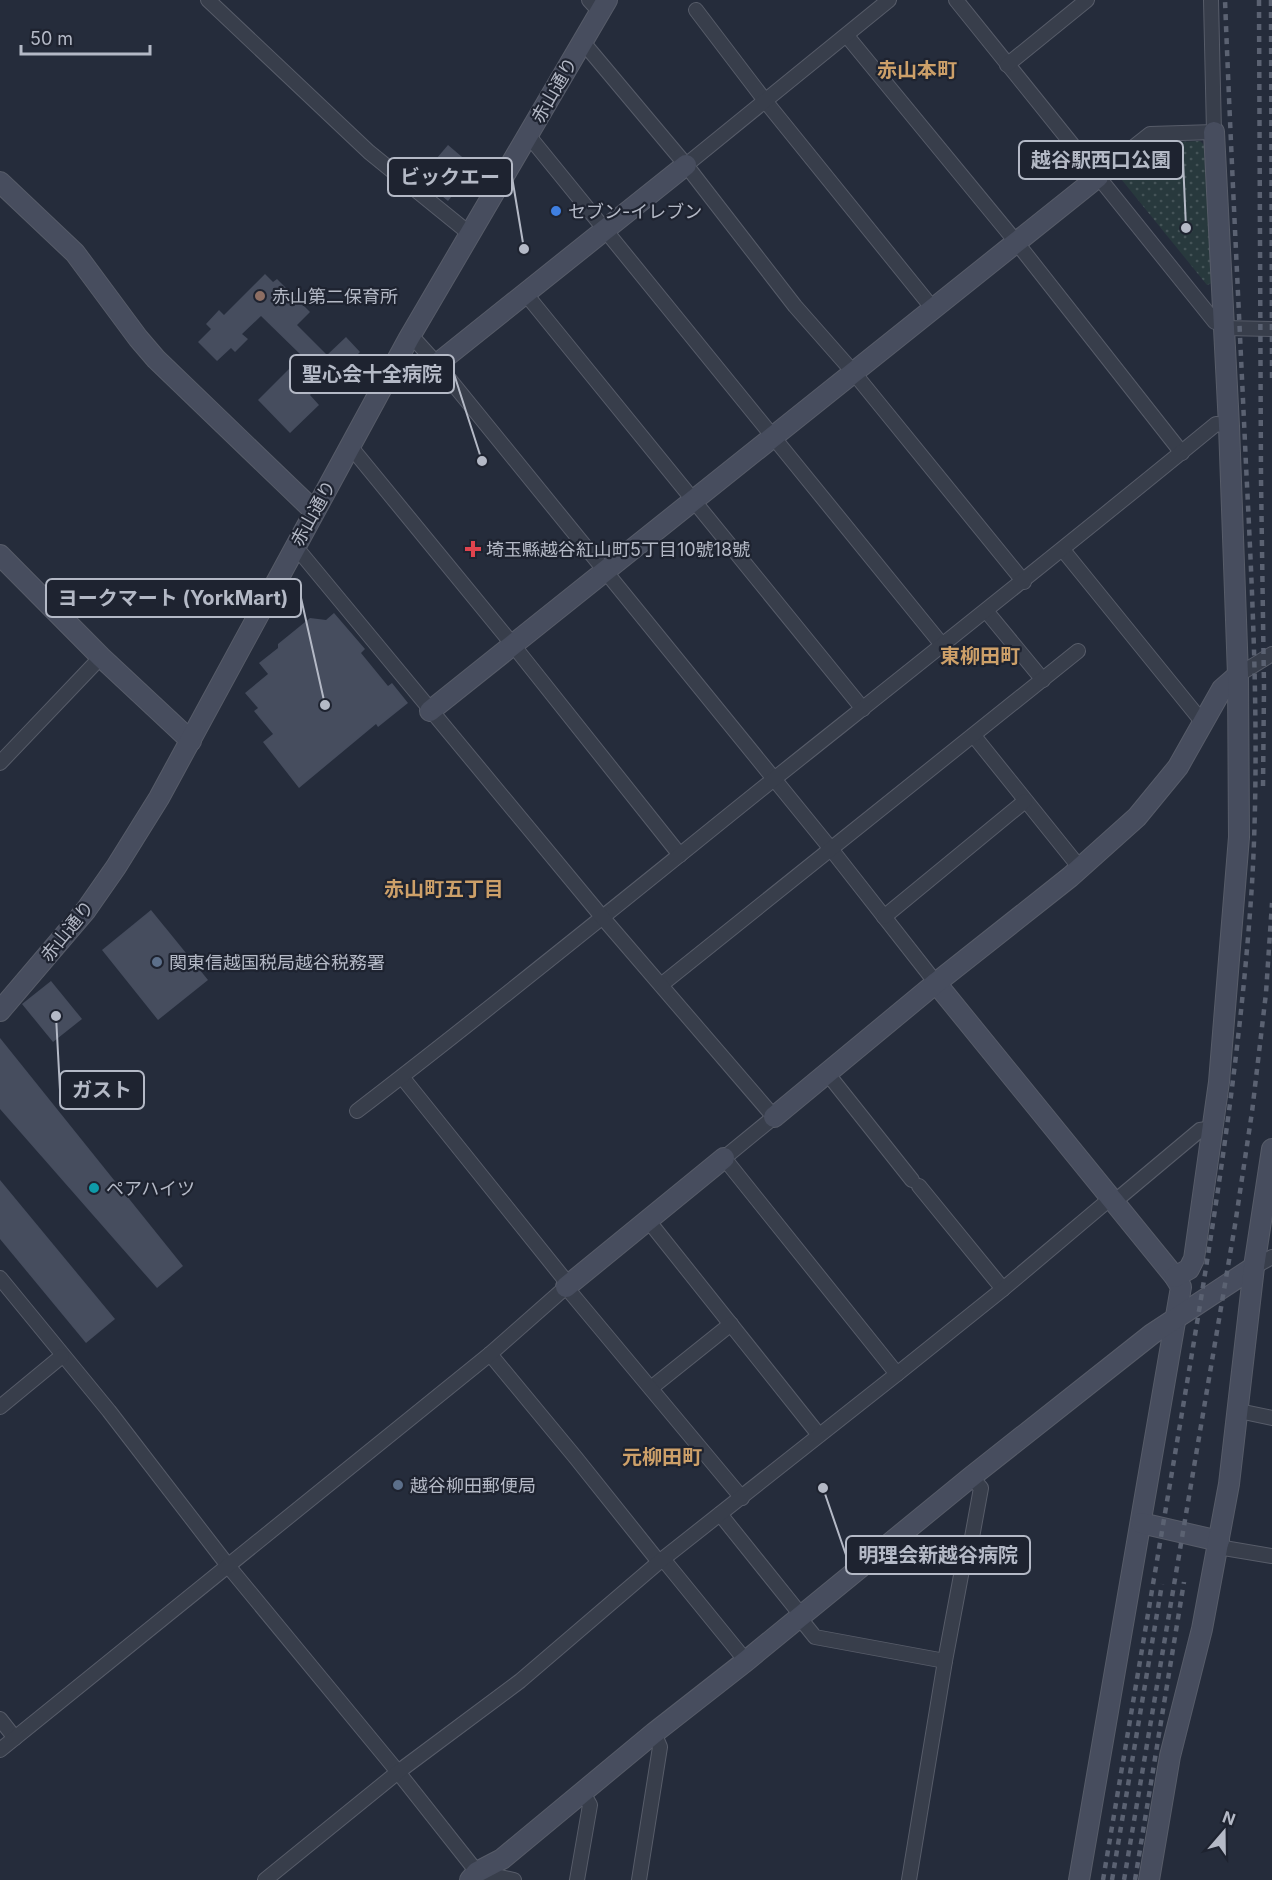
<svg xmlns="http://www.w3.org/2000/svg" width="1272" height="1880" font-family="Inter,'Noto Sans JP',sans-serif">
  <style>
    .grass { fill: url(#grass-dots) }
    .building { fill: #464d5e }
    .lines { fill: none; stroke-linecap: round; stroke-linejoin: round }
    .street-casing { stroke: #575c69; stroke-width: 16 }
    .secondary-casing { stroke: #575c69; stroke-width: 22 }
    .street { stroke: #383e4b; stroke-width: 14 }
    .secondary { stroke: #474d5e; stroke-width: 20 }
    .rail { stroke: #5b6272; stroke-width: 4.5; stroke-dasharray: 6 6; stroke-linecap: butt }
    .shop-dot { fill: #3f7fe0; stroke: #1e2330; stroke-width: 2 }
    .education-dot { fill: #8d6e63; stroke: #1e2330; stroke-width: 2 }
    .health-dot { fill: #e0444e; stroke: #1e2330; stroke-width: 2 }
    .service-dot { fill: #5c6f8a; stroke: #1e2330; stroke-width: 2 }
    .culture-dot { fill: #0f9aa8; stroke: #1e2330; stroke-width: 2 }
    .labels { text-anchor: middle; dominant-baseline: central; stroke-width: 4.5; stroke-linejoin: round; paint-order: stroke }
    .street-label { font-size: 18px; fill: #b4b9c6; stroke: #1e2330 }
    .poi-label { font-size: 18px; fill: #b4b9c6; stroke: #1e2330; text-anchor: start }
    .neighbourhood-label { font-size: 20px; font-weight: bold; fill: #cda069; stroke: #1e2330 }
    .leader { fill: none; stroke: #b4b9c6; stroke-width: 2 }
    .callout-dot { fill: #b4b9c6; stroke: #1e2330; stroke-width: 2 }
    .callout { fill: #1e2330; stroke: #b4b9c6; stroke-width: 2 }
    .callout-label { font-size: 20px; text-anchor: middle; font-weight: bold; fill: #b4b9c6 }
  </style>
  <defs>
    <pattern id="grass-dots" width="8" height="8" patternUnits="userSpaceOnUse" patternTransform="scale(1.5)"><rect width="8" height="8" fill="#28393d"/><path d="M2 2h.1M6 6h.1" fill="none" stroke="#455458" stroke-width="1.8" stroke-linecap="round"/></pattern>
  </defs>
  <rect width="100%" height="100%" fill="#252c3b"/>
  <!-- grass -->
  <polygon class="grass" points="1200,141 1207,148 1212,283 1207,285 1117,174 1154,143"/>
  <!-- building -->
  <g class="building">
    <polygon points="448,145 475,168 448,201 420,178"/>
    <polygon points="265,274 273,282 277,279 310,312 297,325 327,355 346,337 360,352 351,361 347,358 310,395 319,405 290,433 258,400 302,356 261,316 242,334 248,339 235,352 231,348 217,361 198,342 211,329 206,324 219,310 224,315"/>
    <polygon points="334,613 365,649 361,653 388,686 392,683 408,703 378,727 376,724 299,788 263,742 273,734 254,711 258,708 245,693 268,674 259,663 278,648 278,644 310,618 326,620"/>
    <polygon points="151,910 208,980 158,1020 102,950"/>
    <polygon points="51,981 82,1019 53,1042 22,1004"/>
    <polygon points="0,1038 183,1266 157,1288 0,1109"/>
    <polygon points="0,1180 115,1319 86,1343 0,1239"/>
  </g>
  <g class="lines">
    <!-- street casing -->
    <g class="street-casing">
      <g id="street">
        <polyline points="208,0 369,152 470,234"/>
        <polyline points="589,0 600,12"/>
        <polyline points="956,0 1215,322 1224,321"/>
        <polyline points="696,10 766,102 934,310"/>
        <polyline points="847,36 1017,243 1182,453"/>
        <polyline points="582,41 686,165 795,306 854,373 1024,582"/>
        <polyline points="1007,65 1087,0"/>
        <polyline points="528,135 943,646"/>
        <polyline points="686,165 889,0"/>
        <polyline points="1097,176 1150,134 1214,132 1211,0"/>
        <polyline points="525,293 863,709"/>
        <polyline points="1224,328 1272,329"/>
        <polyline points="409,338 417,342 437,364 831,849 936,983"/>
        <polyline points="350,446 513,645 680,855"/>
        <polyline points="1063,550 1204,724"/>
        <polyline points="987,612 1043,680"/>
        <polyline points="1238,675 1272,654"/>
        <polyline points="974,736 1080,868"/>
        <polyline points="0,763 101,657"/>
        <polyline points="884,917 1025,801"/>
        <polyline points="661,985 1078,651"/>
        <polyline points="827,1073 912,1180"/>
        <polyline points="402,1077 569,1285"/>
        <path d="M357,1111c136,-104 269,-213 402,-320 153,-122 306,-243 457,-367l13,2"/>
        <polyline points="919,1186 1003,1289"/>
        <polyline points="1114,1202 1200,1130 1213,1128"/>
        <polyline points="647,1219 819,1435"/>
        <polyline points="1254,1267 1272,1257"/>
        <polyline points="0,1278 109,1411 229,1567 398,1772 477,1872 514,1880"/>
        <polyline points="490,1354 576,1458 659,1562"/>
        <polyline points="897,1374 1003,1289 1111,1198"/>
        <polyline points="651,1388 731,1324"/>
        <polyline points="0,1407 62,1356"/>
        <polyline points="1239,1411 1272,1418"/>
        <polyline points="720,1514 801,1615"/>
        <polyline points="1218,1547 1272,1556"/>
        <polyline points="663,1559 746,1661"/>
        <polyline points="799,1617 815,1637 945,1661"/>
        <polyline points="0,1719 15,1738"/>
        <polyline points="0,1750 490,1354 566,1287 742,1498"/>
        <polyline points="265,1880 398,1772 520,1681 659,1562 897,1374 724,1158 774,1117 603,918 295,546"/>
        <polyline points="577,1880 590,1805 583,1793"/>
        <polyline points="639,1880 660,1747 654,1733"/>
        <polyline points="909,1880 945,1661 965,1554 971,1543 981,1488 971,1477"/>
      </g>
    </g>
    <!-- secondary casing -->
    <g class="secondary-casing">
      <g id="secondary">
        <polyline points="0,182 75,253 138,338 156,359 314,511"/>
        <polyline points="437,364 686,165"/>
        <polyline points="0,555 101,657 191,741"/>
        <polyline points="430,711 1098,177"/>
        <polyline points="936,983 1175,1277 1181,1287 1079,1880"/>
        <polyline points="0,1011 86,910 116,867 159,798 409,338 607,0"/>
        <polyline points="774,1117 936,983 1070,877 1137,817 1178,767 1222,689 1238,675"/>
        <polyline points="1175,1277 1189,1269 1194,1259 1219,1082 1239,837 1238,675 1229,426 1214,132"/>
        <polyline points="566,1287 724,1158"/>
        <polyline points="1141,1523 1219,1541"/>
        <polyline points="470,1880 477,1872 502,1859 654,1733 746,1661 971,1477 1152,1334 1254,1267"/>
        <polyline points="1149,1880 1170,1756 1202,1629 1229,1484 1254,1267 1272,1149"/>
      </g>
    </g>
    <!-- street -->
    <use href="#street" class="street"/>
    <!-- secondary -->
    <use href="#secondary" class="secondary"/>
    <!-- rail -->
    <g class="rail">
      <polyline points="1259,0 1261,479 1264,687 1263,787"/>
      <polyline points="1271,0 1272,379"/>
      <path d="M1103,1880c28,-166 56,-331 84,-497 28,-166 54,-331 65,-499 8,-139 1,-280 -6,-419 -7,-155 -15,-310 -21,-465"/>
      <polyline points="1112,1880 1162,1584"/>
      <polyline points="1124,1880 1235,1225 1252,1112 1266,993 1272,903"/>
      <polyline points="1135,1880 1184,1582"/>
    </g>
  </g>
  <!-- markers -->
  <circle class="shop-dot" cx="556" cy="211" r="6"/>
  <circle class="education-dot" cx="260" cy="296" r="6"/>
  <path class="health-dot" d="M470 540h6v6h6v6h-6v6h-6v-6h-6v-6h6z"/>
  <g class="service-dot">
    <circle cx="157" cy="962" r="6"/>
    <circle cx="398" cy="1485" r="6"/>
  </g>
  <circle class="culture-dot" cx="94" cy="1188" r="6"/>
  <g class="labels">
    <!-- street labels -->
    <g class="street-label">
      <text transform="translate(554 90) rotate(-60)">赤山通り</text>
      <text transform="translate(313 513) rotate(-61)">赤山通り</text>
      <text transform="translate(67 931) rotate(-51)">赤山通り</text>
    </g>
    <!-- poi labels -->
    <g class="poi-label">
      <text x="568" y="211">セブン-イレブン</text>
      <text x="272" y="296">赤山第二保育所</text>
      <text x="486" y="549">埼玉縣越谷紅山町5丁目10號18號</text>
      <text x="169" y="962">関東信越国税局越谷税務署</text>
      <text x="106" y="1188">ペアハイツ</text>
      <text x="410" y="1485">越谷柳田郵便局</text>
    </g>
    <!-- neighbourhood labels -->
    <g class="neighbourhood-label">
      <text x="917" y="70">赤山本町</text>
      <text x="980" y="656">東柳田町</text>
      <text x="444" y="889">赤山町五丁目</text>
      <text x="662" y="1457">元柳田町</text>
    </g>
  </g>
  <!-- callouts -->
  <path class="leader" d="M1186 228L1183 160M524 249L512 177M482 461L454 374M325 705L301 598M56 1016L60 1090M823 1488L846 1555"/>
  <g class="callout-dot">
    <circle cx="1186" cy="228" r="6"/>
    <circle cx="524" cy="249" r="6"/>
    <circle cx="482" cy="461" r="6"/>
    <circle cx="325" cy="705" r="6"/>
    <circle cx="56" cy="1016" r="6"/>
    <circle cx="823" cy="1488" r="6"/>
  </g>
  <g class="callout">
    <rect x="1019" y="141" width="164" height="38" rx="6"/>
    <rect x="388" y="158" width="124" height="38" rx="6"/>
    <rect x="290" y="355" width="164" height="38" rx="6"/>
    <rect x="46" y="579" width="255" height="38" rx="6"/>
    <rect x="60" y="1071" width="84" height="38" rx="6"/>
    <rect x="846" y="1536" width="184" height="38" rx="6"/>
  </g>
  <g class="callout-label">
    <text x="1101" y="167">越谷駅西口公園</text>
    <text x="450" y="184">ビックエー</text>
    <text x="372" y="381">聖心会十全病院</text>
    <text x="173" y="605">ヨークマート (YorkMart)</text>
    <text x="102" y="1097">ガスト</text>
    <text x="938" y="1562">明理会新越谷病院</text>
  </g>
  <!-- north arrow -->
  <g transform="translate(1224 1832) rotate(20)" stroke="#1e2330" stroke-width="4.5" paint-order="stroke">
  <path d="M0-4.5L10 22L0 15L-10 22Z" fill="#b4b9c6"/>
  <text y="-9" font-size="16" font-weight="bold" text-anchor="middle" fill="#b4b9c6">N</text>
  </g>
  <!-- scale -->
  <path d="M21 45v9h129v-9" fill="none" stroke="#b4b9c6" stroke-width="3"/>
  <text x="30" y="45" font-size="18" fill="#b4b9c6" stroke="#1e2330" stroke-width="4.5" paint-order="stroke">50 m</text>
</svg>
